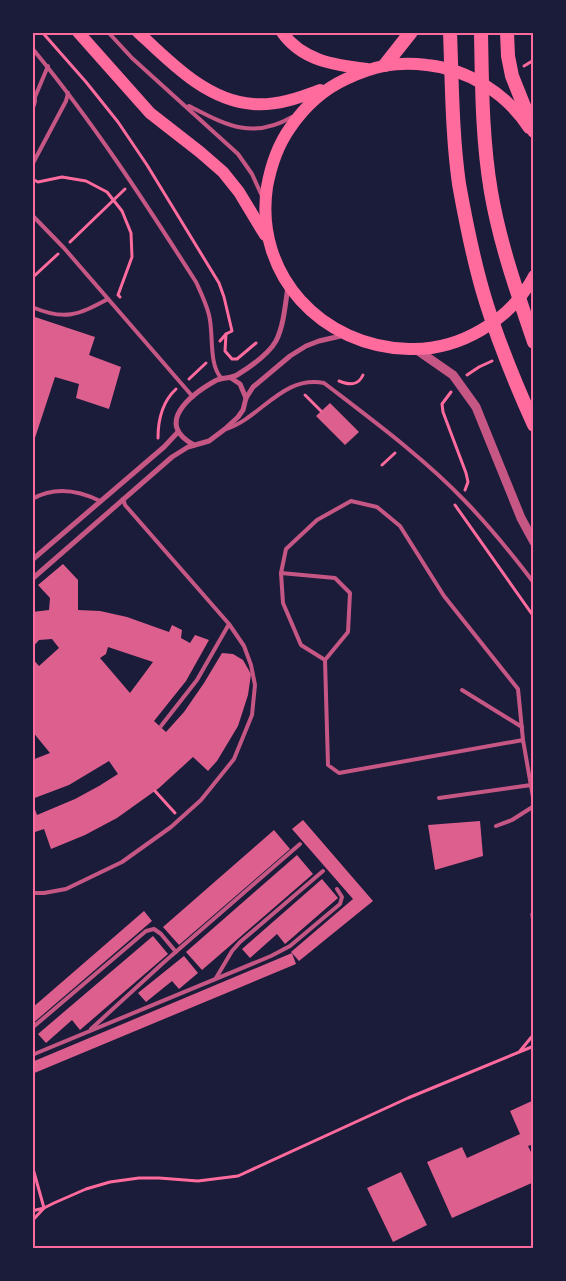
<svg xmlns="http://www.w3.org/2000/svg" width="566" height="1281" font-family="'Space Grotesk',sans-serif">
  <style>
    .building { fill: #dd5f8e; fill-rule: evenodd }
    .lines { fill: none; stroke-linecap: round; stroke-linejoin: round }
    .path { stroke: #ff6b9d; stroke-width: 3 }
    .service { stroke: #c65784; stroke-width: 4 }
    .minor { stroke: #c65784; stroke-width: 5 }
    .tertiary { stroke: #c65784; stroke-width: 9 }
    .primary { stroke: #ff6b9d; stroke-width: 12 }
    .trunk { stroke: #ff6b9d; stroke-width: 14 }
    .neatline { fill: none; stroke: #ff6b9d; stroke-width: 2 }
  </style>
  <rect width="100%" height="100%" fill="#1b1b3a"/>
  <!-- building -->
  <g class="building">
    <polygon points="32,316 95,337 89,355 121,367 109,409 76,398 79,384 55,377 33,444"/>
    <polygon points="330,403 359,432 345,445 316,416"/>
    <path d="M63,564l15,16v30l22,1 27,6 42,15 3,-7 10,5 -1,8 9,5 5,-8 14,5 -23,41 -32,40 12,11 18,-20 20,-29 18,-30 11,1 10,6 8,14 -3,21 -10,31 -21,35 -9,10 -15,-14 -34,31 -42,30 -32,17 -34,14 -7,-20 -12,4v-32l5,14 38,-16 24,-13 19,-12 -9,-13 -40,24 -37,14v-39l18,-7 -18,-22v-73l7,8 20,-18 -7,-9 -13,1 -7,8v-36l17,-2 1,-12 -12,-13zM108,647l45,15 -23,31 -30,-35 6,-4z"/>
    <polygon points="303,820 373,901 299,961 292,953 296,964 32,1074 32,1062 292,953 291,952 353,899 292,829"/>
    <polygon points="480,821 483,856 435,870 428,825"/>
    <polygon points="274,830 290,849 179,945 163,927"/>
    <polygon points="297,855 313,874 202,970 186,952"/>
    <polygon points="322,879 338,898 285,944 277,934 250,958 242,949"/>
    <polygon points="144,911 152,921 32,1024 32,1008"/>
    <polygon points="153,936 168,954 80,1030 72,1020 46,1043 38,1034"/>
    <polygon points="184,956 198,973 179,989 172,981 146,1002 138,993"/>
    <polygon points="534,1100 534,1144 528,1146 534,1158 534,1182 452,1218 427,1162 462,1147 467,1158 520,1134 510,1111"/>
    <polygon points="401,1172 427,1225 393,1242 367,1188"/>
  </g>
  <g class="lines">
    <!-- path -->
    <g class="path">
      <polyline points="42,32 86,82 118,122 147,165 219,283 224,297 232,331 226,334"/>
      <polyline points="524,66 534,60"/>
      <polyline points="32,179 38,182 62,177 86,181 107,192 122,211 131,233 132,257 118,295 120,297"/>
      <polyline points="70,242 125,189"/>
      <polyline points="32,278 58,254"/>
      <polyline points="220,341 226,334 225,351 232,359 237,359 256,343"/>
      <polyline points="467,375 479,367 492,361"/>
      <polyline points="189,379 206,363"/>
      <path d="M339,381c10,4 19,5 24,-6"/>
      <polyline points="451,392 442,404 443,412 466,473 468,482 465,490"/>
      <polyline points="305,395 321,411"/>
      <path d="M158,438c0,-19 4,-36 18,-49"/>
      <polyline points="382,465 395,453"/>
      <polyline points="455,505 534,617"/>
      <polyline points="155,791 175,813"/>
      <polyline points="534,910 532,914 534,935"/>
      <polyline points="520,1051 534,1034"/>
      <polyline points="32,1165 44,1208 32,1211"/>
      <polyline points="32,1221 44,1208 54,1203 86,1189 110,1182 139,1178 159,1178 198,1181 238,1176 408,1098 534,1046"/>
    </g>
    <!-- service -->
    <g class="service">
      <polyline points="108,32 132,58 238,154 252,174 262,196"/>
      <path d="M32,48c61,74 113,154 164,234 5,11 10,21 13,33 5,19 -1,50 13,64"/>
      <path d="M32,91c4,7 4,11 0,18"/>
      <polyline points="35,97 48,66"/>
      <path d="M189,106c37,19 63,34 103,11"/>
      <polyline points="32,165 66,101 68,93"/>
      <polyline points="32,215 64,248 193,397"/>
      <path d="M32,307c33,14 46,8 76,-8"/>
      <path d="M226,429c35,-11 56,-54 98,-46 47,36 100,75 141,118 25,26 47,53 69,82"/>
      <path d="M32,499c23,-13 46,-9 68,2"/>
      <polyline points="281,573 335,578 350,593 348,632 325,660 328,765 339,773 523,740"/>
      <polyline points="325,660 301,645 283,603 281,573 286,549 317,520 351,501 377,507 400,526 444,596 518,689 523,740 534,803"/>
      <polyline points="462,690 522,727"/>
      <polyline points="161,726 197,680 229,624"/>
      <polyline points="439,798 531,785"/>
      <polyline points="496,826 512,820 534,806"/>
      <polyline points="32,893 44,893 66,889 122,862 171,827 201,800 234,759 252,715 255,685 251,665 244,646 229,624 125,505 123,499"/>
      <polyline points="216,978 232,951 240,942 323,871"/>
      <polyline points="32,1028 146,931 154,929 161,934 176,952"/>
      <polyline points="91,1029 163,963 300,844"/>
      <polyline points="32,1055 271,956 290,946 340,904 342,897 337,889"/>
    </g>
    <!-- minor -->
    <g class="minor">
      <polyline points="231,378 240,384 246,398"/>
      <path d="M194,445c-40,-21 -4,-50 21,-64 7,-4 15,-2 22,-6 13,-8 31,-20 39,-34 8,-16 9,-36 12,-54"/>
      <polyline points="32,560 164,447 178,432"/>
      <polyline points="32,579 172,457 188,447 209,441 225,429 238,417 243,410 246,398 253,387 290,356 306,346 319,341 345,335"/>
    </g>
    <!-- tertiary -->
    <polyline class="tertiary" points="417,350 453,375 476,407 521,518 534,542"/>
    <!-- primary -->
    <g class="primary">
      <polyline points="78,32 150,113 200,152 223,172 239,192 265,235"/>
      <path d="M138,32c32,30 69,69 115,72 23,2 46,-6 67,-14"/>
      <path d="M282,32c20,29 53,33 85,37"/>
      <path d="M529,128c-22,-34 -61,-59 -102,-63 -31,-4 -53,1 -81,14 -24,11 -41,27 -56,49 -12,17 -19,37 -23,59 -13,88 55,160 142,162 50,2 102,-29 125,-73"/>
    </g>
    <!-- trunk -->
    <g class="trunk">
      <path d="M450,32c2,51 2,102 9,152 7,39 15,80 27,118 13,42 30,83 48,123"/>
      <path d="M481,32c1,54 1,107 10,160 9,52 26,100 43,150"/>
      <polyline points="507,32 508,56 512,76 534,131"/>
      <polyline points="385,65 411,32"/>
    </g>
  </g>
  <!-- border -->
  <rect width="566" height="1281" fill="none" stroke="#1b1b3a" stroke-width="68"/>
  <rect x="34" y="34" width="498" height="1213" class="neatline"/>
</svg>
